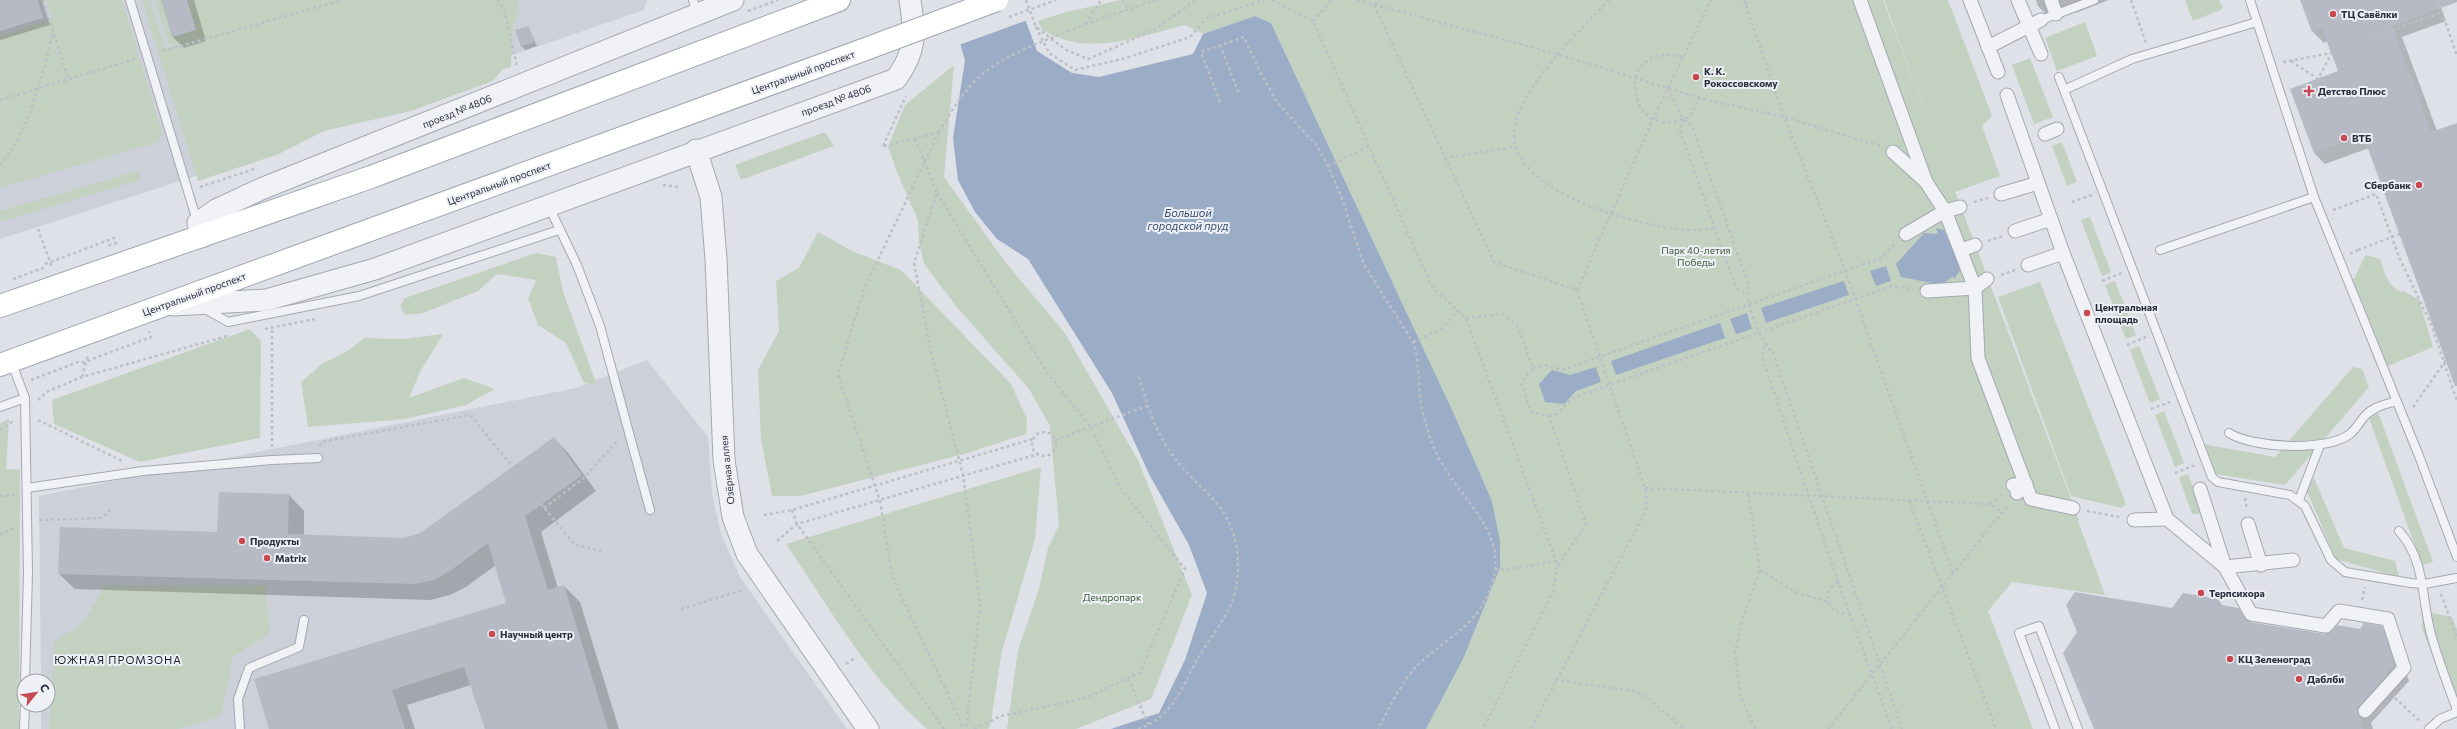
<svg xmlns="http://www.w3.org/2000/svg" width="2457" height="729" font-family="Commissioner,sans-serif">
  <style>
    .built { fill: #ccd0d9 }
    .green { fill: #c3d1c0 }
    .water { fill: #9aacc6 }
    .pier { fill: #dee1e7 }
    .shadow { fill: #0003 }
    .building { fill: #b6bac4 }
    .lines { fill: none; stroke-linecap: round; stroke-linejoin: round }
    .service-casing { stroke: #a4a8b1; stroke-width: 10 }
    .pedestrian-casing { stroke: #a4a8b1; stroke-width: 15 }
    .tertiary-casing { stroke: #a4a8b1; stroke-width: 23 }
    .primary-casing { stroke: #9ea5b2; stroke-width: 24 }
    .path { stroke: #bdbfc6; stroke-width: 2.5; stroke-dasharray: 3 3; stroke-linecap: butt }
    .service { stroke: #f1f2f6; stroke-width: 8 }
    .pedestrian { stroke: #f1f2f6; stroke-width: 13 }
    .tertiary { stroke: #f1f2f6; stroke-width: 21 }
    .primary { stroke: #fff; stroke-width: 22 }
    .primary-bridge-casing { stroke: #9ea5b2; stroke-width: 24; stroke-linecap: butt }
    .path-bridge { stroke: #bdbfc6; stroke-width: 2.5; stroke-dasharray: 3 3; stroke-linecap: butt }
    .primary-bridge { stroke: #fff; stroke-width: 22 }
    .poi-dot { fill: #c84852; stroke: #eef0f5; stroke-width: 1.5 }
    .labels { text-anchor: middle; dominant-baseline: central; stroke-width: 4; stroke-linejoin: round; paint-order: stroke }
    .poi-label { font-size: 10px; font-weight: bold; fill: #282e3d; stroke: #eef0f5; text-anchor: start }
    .street-label { font-size: 10px; fill: #282e3d; stroke: #eef0f5 }
    .park-label { font-size: 10px; fill: #3a5836; stroke: #eef0f5 }
    .water-label { font-size: 11px; font-style: italic; fill: #344a6f; stroke: #eef0f5 }
    .neighbourhood-label { font-size: 11px; letter-spacing: 1px; fill: #1a202e; stroke: #eef0f5 }
  </style>
  <rect width="100%" height="100%" fill="#dee1e7"/>
  <!-- built -->
  <g class="built">
    <polygon points="0,0 647,0 644,10 484,65 199,175 0,239"/>
    <polygon points="647,360 708,437 712,494 721,534 740,577 847,729 41,729 41,705 48,705 48,681 41,681 39,496 576,388"/>
  </g>
  <!-- green -->
  <g class="green">
    <polygon points="46,0 122,0 162,133 158,142 0,188 0,36 52,19"/>
    <polygon points="142,0 150,0 165,48 183,44 169,45 155,0 517,0 520,9 513,25 511,67 503,69 493,81 411,111 324,131 279,154 198,181"/>
    <path d="M1121,0h762l196,520 -1,1 27,74 -93,-13 -24,29 45,118h-607l37,-70 37,-91v-27l-8,-40 -38,-87 -183,-391 -16,-7 -52,18 -18,-9c-36,9 -79,25 -116,16 -9,-2 -18,-7 -26,-10l-5,-10 28,-9z"/>
    <polygon points="1884,0 1948,0 1992,116 1982,126 2000,176 1955,192"/>
    <polygon points="2185,0 2219,0 2223,9 2193,21"/>
    <polygon points="2085,22 2097,56 2057,71 2045,38"/>
    <polygon points="2030,58 2053,117 2034,124 2012,65"/>
    <polygon points="954,65 944,177 1006,263 1064,332 1138,460 1192,595 1151,699 1076,729 1007,729 1018,650 1039,589 1048,548 1059,525 1050,426 1029,389 956,306 924,264 919,241 918,220 899,177 888,147 905,105"/>
    <polygon points="825,132 834,146 741,180 735,165"/>
    <polygon points="2062,142 2077,182 2067,186 2052,146"/>
    <polygon points="138,171 140,180 0,222 0,211"/>
    <polygon points="2090,217 2111,272 2102,276 2081,220"/>
    <polygon points="818,232 854,252 901,270 1011,384 1027,419 1026,434 968,453 800,496 772,496 761,439 758,370 779,331 776,281 799,268"/>
    <polygon points="536,253 556,257 563,292 597,385 584,383 566,343 538,325 528,299 536,280 497,274 478,291 423,313 405,315 400,306 405,298"/>
    <path d="M2366,255l14,4c5,14 6,24 20,33l4,-1 15,9 14,47 -45,19 -35,-86z"/>
    <polygon points="2115,281 2136,335 2126,339 2105,285"/>
    <polygon points="2040,282 2126,504 2122,508 2071,496 1998,297"/>
    <polygon points="250,329 261,341 260,438 140,462 54,424 52,400"/>
    <polygon points="443,334 420,372 409,398 464,378 495,389 466,405 405,419 308,427 301,382 322,364 346,352 364,338 403,339"/>
    <polygon points="2139,346 2160,399 2150,403 2130,350"/>
    <polygon points="2353,367 2362,369 2369,387 2285,485 2208,473 2202,444 2275,457"/>
    <polygon points="2376,407 2433,562 2422,565 2368,415"/>
    <polygon points="2164,411 2184,463 2175,467 2155,415"/>
    <polygon points="9,418 6,469 20,470 19,729 0,729 0,424"/>
    <path d="M1041,467l-6,72 -33,112 -12,76 -2,2h-61c-58,-50 -98,-122 -141,-185z"/>
    <polygon points="2188,474 2203,514 2192,514 2179,477"/>
    <polygon points="2314,478 2344,548 2395,561 2399,577 2336,559 2306,489"/>
    <polygon points="105,585 265,585 270,633 233,657 221,716 179,729 49,729 55,641 84,622"/>
    <polygon points="2428,612 2452,617 2457,629 2457,717 2421,626"/>
  </g>
  <!-- water -->
  <g class="water">
    <polygon points="947,0 1018,0 1037,51 1072,73 1099,77 1193,54 1203,34 1255,16 1271,23 1454,414 1492,501 1500,541 1500,568 1463,659 1426,729 1111,729 1159,713 1185,660 1207,593 1189,545 1150,476 1112,393 1028,259 997,239 975,212 958,180 953,138 965,60"/>
    <polygon points="1936,228 1944,230 1948,239 1951,240 1960,271 1954,279 1953,276 1942,285 1901,277 1896,264 1924,233 1938,234"/>
    <polygon points="1886,266 1891,281 1876,286 1870,271"/>
    <polygon points="1844,281 1849,295 1766,323 1761,308"/>
    <polygon points="1747,313 1752,329 1736,334 1730,319"/>
    <polygon points="1720,323 1725,338 1616,375 1611,361"/>
    <polygon points="1596,367 1601,382 1576,391 1564,404 1545,402 1539,384 1552,370 1570,375"/>
  </g>
  <!-- pier -->
  <polygon class="pier" points="945,0 1020,0 1028,20 959,45"/>
  <!-- shadow -->
  <g class="shadow">
    <polygon points="0,0 42,0 50,25 0,40"/>
    <polygon points="162,0 194,0 206,41 184,48 172,36"/>
    <polygon points="2036,0 2109,0 2075,13 2070,8 2063,7 2057,13 2058,19 2053,21 2038,6"/>
    <polygon points="2301,0 2437,0 2439,2 2446,21 2402,37 2437,131 2457,124 2457,385 2369,148 2325,164 2314,153 2340,72 2328,41 2324,43 2313,32"/>
    <polygon points="528,27 537,46 525,50 522,46"/>
    <polygon points="554,438 569,454 596,491 541,532 558,588 564,586 580,602 619,729 486,729 471,685 407,705 415,729 270,729 508,603 496,565 466,587 450,595 430,600 75,589 59,574 218,533 289,495 304,511 304,536 404,539 421,534"/>
    <polygon points="2218,600 2224,607 2238,609 2252,623 2325,635 2381,627 2396,642 2409,681 2371,723 2373,729 2095,729 2172,609"/>
  </g>
  <!-- building -->
  <g class="building">
    <polygon points="0,0 38,0 43,18 0,31"/>
    <polygon points="161,0 187,0 196,30 172,37"/>
    <polygon points="2300,0 2457,0 2457,2 2392,26 2431,132 2457,123 2457,386 2455,386 2363,135 2314,153 2290,89 2338,71 2322,29 2312,32"/>
    <polygon points="529,26 534,42 521,47 515,30"/>
    <polygon points="554,437 582,475 525,516 548,590 564,585 608,729 485,729 464,667 392,690 405,729 269,729 254,679 506,603 488,543 450,571 434,580 414,584 58,574 60,527 217,532 219,492 289,494 288,534 404,538 420,533"/>
    <polygon points="2075,592 2172,608 2183,593 2218,599 2222,605 2239,608 2244,618 2249,622 2325,634 2332,631 2337,625 2360,629 2364,623 2382,626 2395,666 2357,708 2363,729 2094,729 2063,653 2077,632 2066,605"/>
  </g>
  <g class="lines">
    <!-- service casing -->
    <g class="service-casing">
      <g id="service">
        <polyline points="130,0 197,221"/>
        <polyline points="693,0 697,14"/>
        <polyline points="2250,0 2314,197 2419,456 2457,557"/>
        <polyline points="2041,20 2094,0"/>
        <polyline points="2059,77 2212,477 2218,482 2290,495 2305,506 2331,560 2345,572 2411,583 2424,584 2457,578"/>
        <polyline points="2064,90 2132,59 2257,22"/>
        <polyline points="549,207 577,265 600,326 650,510"/>
        <polyline points="2160,250 2314,197"/>
        <polyline points="205,309 228,322 359,296 559,230"/>
        <polyline points="11,361 25,398 28,573 25,681"/>
        <polyline points="0,407 25,398"/>
        <path d="M2229,433c23,15 98,19 121,1 6,-5 9,-11 14,-17 8,-10 20,-12 32,-16"/>
        <polyline points="27,488 143,471 272,460 318,458"/>
        <polyline points="2299,500 2320,445"/>
        <path d="M2399,531c27,30 22,67 32,103 7,26 17,51 26,76"/>
        <polyline points="24,729 25,705"/>
        <polyline points="240,729 238,699 249,668 299,647 304,620"/>
        <polyline points="2055,729 2019,633 2039,626 2078,729"/>
        <polyline points="2429,729 2440,719 2457,712"/>
      </g>
    </g>
    <!-- pedestrian casing -->
    <g class="pedestrian-casing">
      <g id="pedestrian">
        <polyline points="1860,0 1926,182 1945,211 1975,288 1978,358 2031,499 2073,508"/>
        <polyline points="1970,0 1998,72"/>
        <polyline points="2018,0 2041,54"/>
        <polyline points="2051,0 2056,14"/>
        <polyline points="1988,47 2041,20"/>
        <polyline points="2007,95 2063,253 2167,519 2225,567 2293,560"/>
        <polyline points="2045,134 2057,129"/>
        <polyline points="1893,152 1925,181"/>
        <polyline points="2001,194 2038,183"/>
        <polyline points="2015,231 2051,219"/>
        <polyline points="1906,234 1945,211 1960,207"/>
        <polyline points="1961,250 1975,245"/>
        <polyline points="2028,265 2063,253"/>
        <polyline points="1927,291 1975,288 1987,279"/>
        <polyline points="2013,485 2026,484 2017,493"/>
        <polyline points="2200,489 2225,567 2251,614 2326,626 2339,611 2388,619 2404,668 2365,711"/>
        <polyline points="2134,520 2167,519"/>
        <polyline points="2248,524 2261,565"/>
      </g>
    </g>
    <!-- tertiary casing -->
    <g class="tertiary-casing">
      <g id="tertiary">
        <polyline points="696,150 711,197 716,259 724,460 733,517 747,554 868,729"/>
        <polyline points="202,237 198,223 216,210 261,189 733,0"/>
        <path d="M174,305l92,-5 109,-31 521,-190c21,-29 19,-45 14,-79"/>
      </g>
    </g>
    <!-- primary casing -->
    <g class="primary-casing">
      <g id="primary">
        <polyline points="0,306 371,177 839,0"/>
        <polyline points="0,365 863,50"/>
      </g>
    </g>
    <!-- path -->
    <g class="path">
      <polyline points="43,0 68,78"/>
      <polyline points="497,0 504,9 517,66"/>
      <polyline points="1026,0 1036,27 1066,50 1088,59 1154,30 1196,0"/>
      <polyline points="1122,0 1129,9"/>
      <polyline points="1272,0 1313,21 1432,287 1466,318 1556,561 1557,567 1553,592 1483,729"/>
      <polyline points="1357,0 1557,54 1700,98 1784,117 1880,146"/>
      <path d="M1609,0c-28,29 -87,86 -94,125 -14,66 125,102 173,105 9,1 18,-1 27,-2"/>
      <polyline points="1744,0 1784,117 1845,270 1953,573"/>
      <polyline points="2131,0 2146,43"/>
      <polyline points="2438,0 2457,56"/>
      <polyline points="1745,4 1750,0"/>
      <polyline points="1374,5 1494,262 1577,290 1645,488 1647,506 1642,518 1531,729"/>
      <polyline points="1375,5 1379,0"/>
      <polyline points="748,11 778,0"/>
      <polyline points="1313,21 1332,0"/>
      <polyline points="1085,24 1156,0"/>
      <polyline points="1086,24 1101,0"/>
      <polyline points="1036,27 1049,53 1075,70 1126,58 1190,37 1207,18 1265,0"/>
      <polyline points="2375,37 2442,12"/>
      <polyline points="1220,45 1239,94"/>
      <polyline points="163,51 342,0"/>
      <path d="M1682,57c-71,-19 -56,93 8,59l10,-18"/>
      <polyline points="2291,61 2318,79 2331,54"/>
      <polyline points="2283,62 2331,53"/>
      <path d="M1668,88l15,31 9,7 56,157c-3,19 11,57 25,70l129,376"/>
      <polyline points="0,100 135,59"/>
      <path d="M1220,102l-19,-50 43,-15 16,35 17,30 40,44 11,20 13,30 23,69 49,77c6,17 5,35 7,53 1,13 5,27 9,39 20,69 103,99 48,179 -14,19 -47,38 -63,56 -15,18 -25,39 -36,60"/>
      <polyline points="1683,119 1680,131 1736,288 1747,295"/>
      <polyline points="939,132 864,289 838,375 880,501 892,576 964,729"/>
      <polyline points="915,139 937,193 914,263 930,347 963,475 980,604 966,729"/>
      <polyline points="883,146 906,96"/>
      <polyline points="884,146 939,132"/>
      <polyline points="1444,158 1514,147"/>
      <path d="M0,165c28,-29 44,-95 53,-134"/>
      <polyline points="1328,166 1368,147"/>
      <polyline points="663,185 678,187"/>
      <polyline points="200,187 254,169"/>
      <polyline points="937,193 1048,374 1091,427 1121,489 1185,569 1140,672 1086,698 1001,716 973,729"/>
      <polyline points="1974,202 1988,198"/>
      <polyline points="2072,202 2092,195"/>
      <polyline points="2333,210 2376,194 2400,259 2431,324 2457,401"/>
      <polyline points="38,229 52,267"/>
      <polyline points="1988,241 2003,236"/>
      <polyline points="2350,254 2358,250"/>
      <polyline points="45,264 114,238 116,243 107,246"/>
      <polyline points="2001,275 2015,270"/>
      <polyline points="13,279 46,267"/>
      <polyline points="2102,281 2122,273"/>
      <polyline points="1577,290 1653,119 1711,0"/>
      <polyline points="1466,318 1503,314 1517,325 1533,368 1521,383 1531,412 1549,416 1586,524 1558,566"/>
      <polyline points="265,329 315,319"/>
      <polyline points="1413,342 1441,329 1458,310"/>
      <polyline points="2127,345 2146,337"/>
      <polyline points="1764,346 1762,357 1838,582 1892,729"/>
      <polyline points="82,363 151,337 149,332 148,332"/>
      <polyline points="1533,368 1544,365 1562,370 1881,258 1895,244"/>
      <polyline points="82,377 88,355"/>
      <polyline points="31,380 81,361"/>
      <polyline points="38,400 46,392 82,377 227,336"/>
      <polyline points="2413,407 2446,360"/>
      <polyline points="2151,409 2170,402"/>
      <polyline points="1549,416 1557,414 1572,398 1892,286 1913,289"/>
      <polyline points="38,420 122,461"/>
      <polyline points="0,430 13,421"/>
      <circle cx="1044" cy="444" r="12"/>
      <polyline points="1055,440 1147,406"/>
      <polyline points="320,446 321,442 470,415 513,467"/>
      <polyline points="272,447 272,328"/>
      <polyline points="2175,473 2195,465"/>
      <polyline points="1645,488 1990,504 2001,512"/>
      <polyline points="1748,494 1760,570 1743,617 1735,653 1740,695 1755,729"/>
      <polyline points="0,496 15,495"/>
      <polyline points="2245,498 2247,509"/>
      <polyline points="1909,500 1996,729"/>
      <polyline points="541,504 575,545 601,551"/>
      <polyline points="1990,504 2002,494"/>
      <polyline points="544,508 585,477 618,440"/>
      <polyline points="792,510 797,524 944,729"/>
      <polyline points="2087,511 2119,517"/>
      <polyline points="764,515 792,510 1033,439"/>
      <polyline points="39,520 102,518 112,508"/>
      <polyline points="0,535 15,527"/>
      <polyline points="777,541 797,524 1038,454"/>
      <polyline points="1495,569 1505,570 1556,561"/>
      <polyline points="1760,570 1795,592 1828,602"/>
      <path d="M1838,582c-19,12 -10,33 12,31"/>
      <polyline points="2441,594 2457,638"/>
      <polyline points="2362,600 2365,587"/>
      <polyline points="681,609 743,590"/>
      <polyline points="846,664 856,657"/>
      <polyline points="1128,678 1148,724"/>
      <polyline points="1555,680 1634,691 1645,696 1684,729"/>
      <polyline points="2395,698 2421,722"/>
      <path d="M1138,729c34,-11 44,-42 60,-71 10,-17 28,-39 34,-57 11,-28 7,-71 -13,-95 -14,-17 -32,-31 -45,-49 -18,-23 -27,-52 -35,-80"/>
      <polyline points="1828,729 2008,505"/>
    </g>
    <!-- service -->
    <use href="#service" class="service"/>
    <!-- pedestrian -->
    <use href="#pedestrian" class="pedestrian"/>
    <!-- tertiary -->
    <use href="#tertiary" class="tertiary"/>
    <!-- primary -->
    <use href="#primary" class="primary"/>
    <!-- primary-bridge casing -->
    <g class="primary-bridge-casing">
      <polyline id="primary-bridge" points="863,50 997,0"/>
    </g>
    <!-- path-bridge -->
    <g class="path-bridge">
      <polyline points="1009,17 1056,0"/>
      <path d="M939,132c11,-19 22,-37 37,-52 29,-28 73,-40 109,-56"/>
      <polyline points="2358,250 2400,234"/>
    </g>
    <!-- primary-bridge -->
    <use href="#primary-bridge" class="primary-bridge"/>
  </g>
  <!-- markers -->
  <g class="poi-dot">
    <circle cx="2333" cy="14" r="4"/>
    <circle cx="1696" cy="77" r="4"/>
    <path d="M2307 85h4v4h4v4h-4v4h-4v-4h-4v-4h4z"/>
    <circle cx="2344" cy="138" r="4"/>
    <circle cx="2419" cy="185" r="4"/>
    <circle cx="2087" cy="313" r="4"/>
    <circle cx="242" cy="541" r="4"/>
    <circle cx="267" cy="558" r="4"/>
    <circle cx="2201" cy="593" r="4"/>
    <circle cx="492" cy="634" r="4"/>
    <circle cx="2230" cy="659" r="4"/>
    <circle cx="2299" cy="679" r="4"/>
  </g>
  <g class="labels">
    <!-- poi labels -->
    <g class="poi-label">
      <text x="2341" y="14">ТЦ Савёлки</text>
      <text x="1704" y="71">К. К.<tspan x="1704" dy="12">Рокоссовскому</tspan></text>
      <text x="2318" y="91">Детство Плюс</text>
      <text x="2352" y="138">ВТБ</text>
      <text x="2411" y="185" text-anchor="end">Сбербанк</text>
      <text x="2095" y="307">Центральная<tspan x="2095" dy="12">площадь</tspan></text>
      <text x="250" y="541">Продукты</text>
      <text x="275" y="558">Matrix</text>
      <text x="2209" y="593">Терпсихора</text>
      <text x="500" y="634">Научный центр</text>
      <text x="2238" y="659">КЦ Зеленоград</text>
      <text x="2307" y="679">Даблби</text>
    </g>
    <!-- street labels -->
    <g class="street-label">
      <text transform="translate(803 72) rotate(-20)">Центральный проспект</text>
      <text transform="translate(836 100) rotate(-20)">проезд № 4806</text>
      <text transform="translate(457 111) rotate(-22)">проезд № 4806</text>
      <text transform="translate(499 183) rotate(-20)">Центральный проспект</text>
      <text transform="translate(194 294) rotate(-20)">Центральный проспект</text>
      <text transform="translate(727 470) rotate(-96)">Озёрная аллея</text>
    </g>
    <!-- park labels -->
    <g class="park-label">
      <text x="1696" y="250">Парк 40-летия<tspan x="1696" dy="12">Победы</tspan></text>
      <text x="1112" y="597">Дендропарк</text>
    </g>
    <!-- water labels -->
    <g class="water-label">
      <text x="1188" y="212">Большой<tspan x="1188" dy="13">городской пруд</tspan></text>
    </g>
    <!-- neighbourhood labels -->
    <g class="neighbourhood-label">
      <text x="118" y="659">ЮЖНАЯ ПРОМЗОНА</text>
    </g>
  </g>
  <!-- north arrow -->
  <g transform="translate(36 693) rotate(60)"><circle r="19" fill="#eef0f5" stroke="#9fa2ab"/>
  <path d="M0-3L7 15L0 10L-7 15Z" fill="#c84852"/>
  <text y="-6" font-size="11" font-weight="bold" text-anchor="middle" fill="#282e3d">С</text>
  </g>
</svg>
